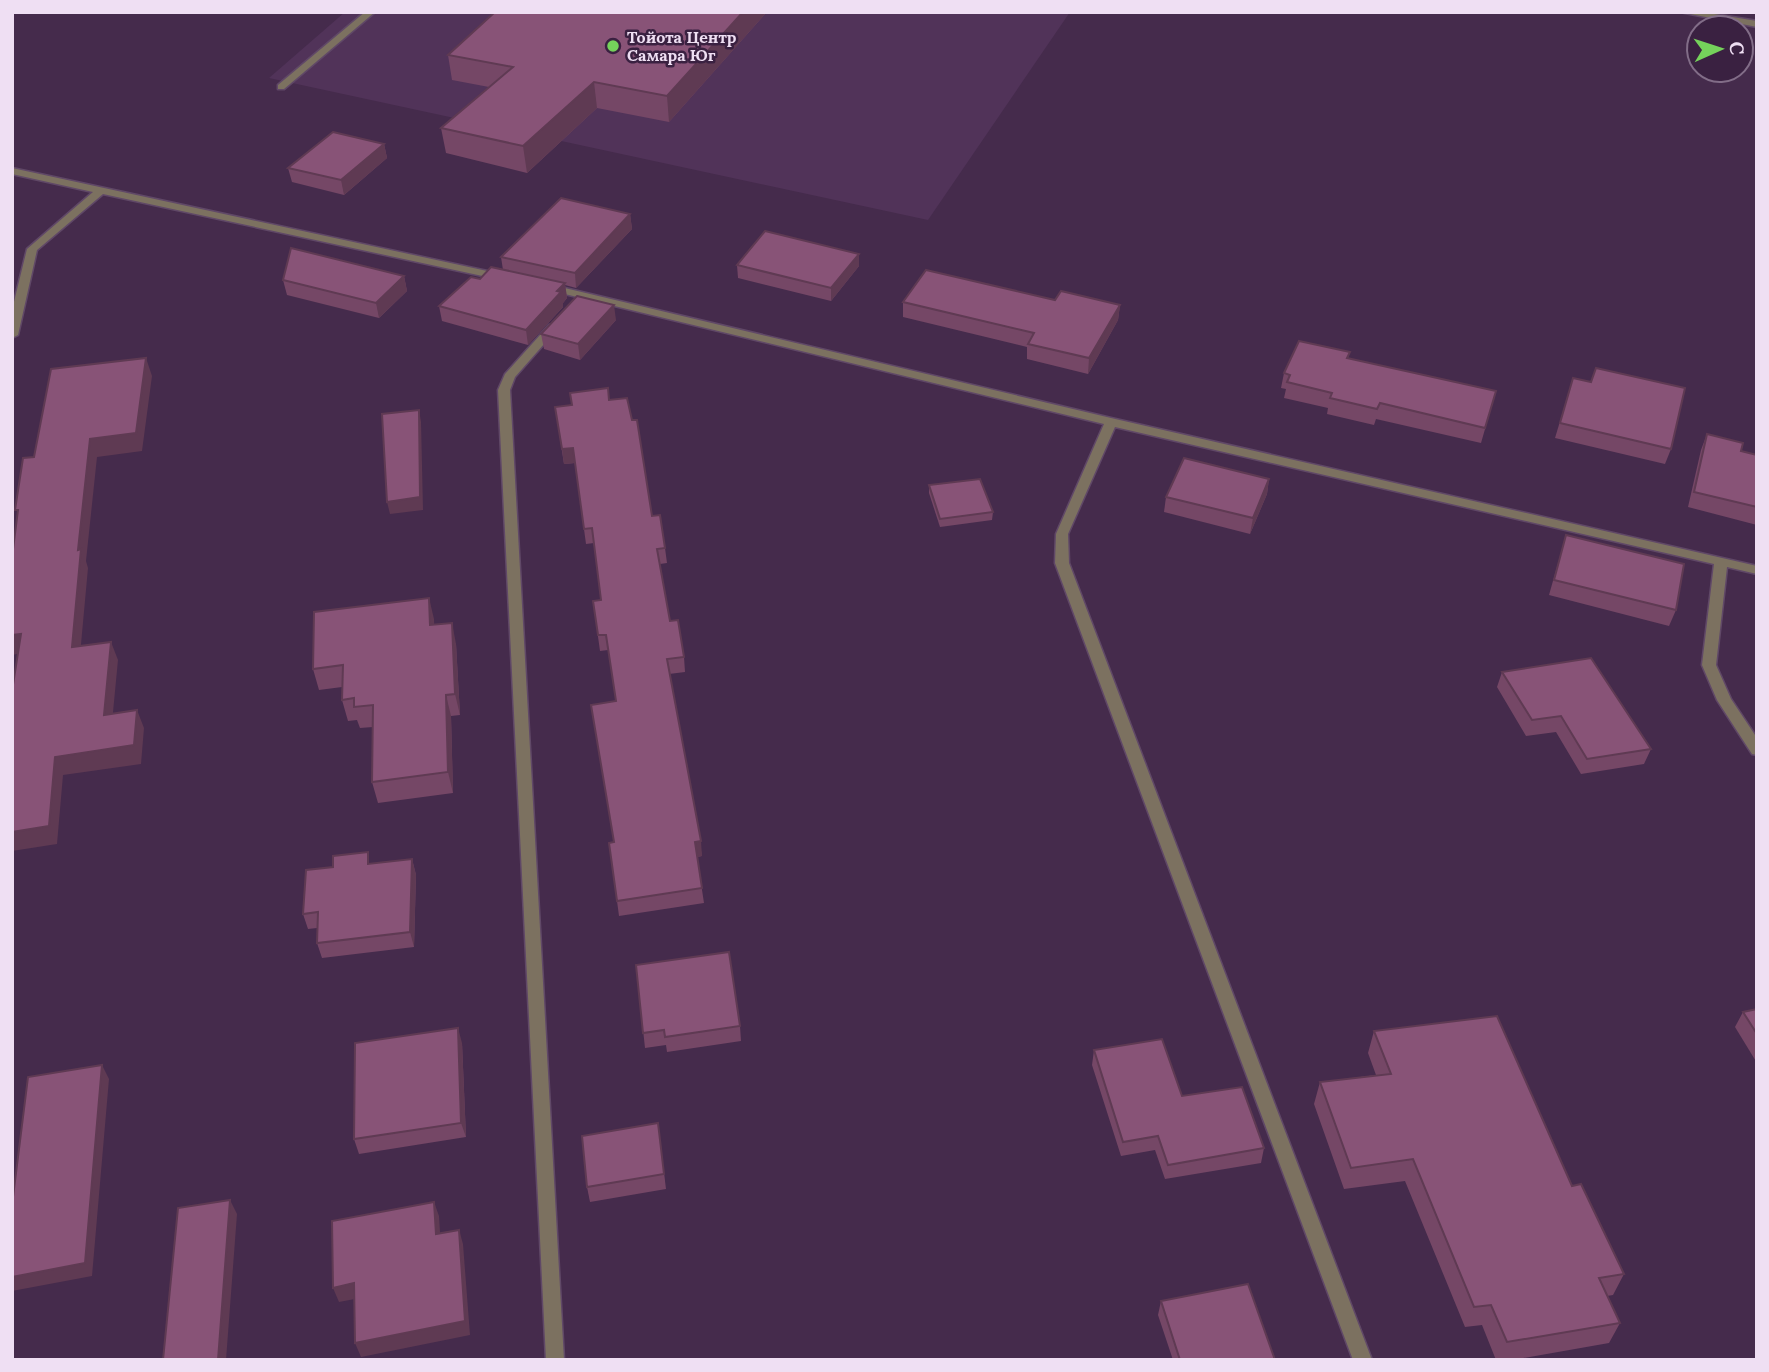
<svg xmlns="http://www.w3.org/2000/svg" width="1769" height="1372" font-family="Lora,serif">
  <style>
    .built { fill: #513359 }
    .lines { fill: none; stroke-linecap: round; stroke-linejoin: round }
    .lane-casing { stroke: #604867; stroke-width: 3 }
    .street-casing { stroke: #604867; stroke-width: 3 }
    .lane { fill: #7c7160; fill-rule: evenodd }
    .street { fill: #7c7160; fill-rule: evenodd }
    .wall { fill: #754766 }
    .shaded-wall { fill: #5f3a53 }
    .building { fill: #885377; stroke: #5f3a53; stroke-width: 2 }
    .poi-dot { fill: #75d25b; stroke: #3a2141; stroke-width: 2.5 }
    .labels { text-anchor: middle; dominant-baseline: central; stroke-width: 5; stroke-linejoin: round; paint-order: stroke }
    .far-poi-label { font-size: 16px; font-weight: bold; fill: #efdff3; stroke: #3a2141; text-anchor: start }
  </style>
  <rect width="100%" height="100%" fill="#452b4c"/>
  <!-- built -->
  <polygon class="built" points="345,12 1070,12 928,220 269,78"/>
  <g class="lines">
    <!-- lane casing -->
    <g class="lane-casing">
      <g id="lane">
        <polygon points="365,12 375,12 284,89 278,89 278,85"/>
        <polygon points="1680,12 1702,12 1757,21 1757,27"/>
      </g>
    </g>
    <!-- street casing -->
    <g class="street-casing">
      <g id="street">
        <polygon points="12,168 501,274 507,277 501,280 103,194 37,250 18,335 12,338 12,310 27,249 93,192 12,174"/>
        <polygon points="548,284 1111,418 1757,566 1757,574 1727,567 1716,665 1731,699 1757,738 1757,755 1752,754 1717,700 1702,665 1714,564 1115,427 1068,534 1069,563 1372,1360 1353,1360 1055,563 1056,534 1104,424 544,289 544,285"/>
        <polygon points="553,324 559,327 515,377 510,390 564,1360 546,1360 498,390 505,374 549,325"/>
      </g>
    </g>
    <!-- lane -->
    <use href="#lane" class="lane"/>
    <!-- street -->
    <use href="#street" class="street"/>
  </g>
  <!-- wall -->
  <g class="wall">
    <polygon points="495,12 767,12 669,122 597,108 527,173 446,153 441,128 489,87 452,80 448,55"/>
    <polygon points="384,144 387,158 344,195 292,182 288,168"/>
    <polygon points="630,214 632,229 576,288 565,285 567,298 563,303 563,307 528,345 442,321 439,306 480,279 503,270 501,257"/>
    <polygon points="737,265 859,266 831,301 738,278"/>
    <polygon points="404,276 407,291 379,318 287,295 283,280"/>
    <polygon points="1055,300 1120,305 1118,320 1088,374 1027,359 1027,347 903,317 903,302"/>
    <polygon points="616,320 580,360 544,349 541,334"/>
    <polygon points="1350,352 1348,359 1496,391 1481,443 1376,419 1374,425 1327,414 1328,408 1284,398 1286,389 1281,388 1284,373"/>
    <polygon points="1573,378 1671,449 1665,464 1555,438"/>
    <polygon points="609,400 652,516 665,548 667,563 660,564 670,621 684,657 685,672 669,674 702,856 697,857 704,903 619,916 617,901 614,842 616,701 608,650 600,651 593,601 601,600 594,543 586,544 575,463 564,464 555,407"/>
    <polygon points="1707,434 1741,451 1757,455 1757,525 1688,507 1701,450"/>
    <polygon points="1269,479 1267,494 1250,534 1164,512 1166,497"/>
    <polygon points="929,485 993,512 992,520 940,527 929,493"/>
    <polygon points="1566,535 1676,610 1669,626 1549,595"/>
    <polygon points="434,619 434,625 456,644 460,715 451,716 453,793 378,803 372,782 373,727 360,728 357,720 348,721 342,700 342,687 319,690 313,669"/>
    <polygon points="1502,672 1651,749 1644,764 1581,774 1556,732 1526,736 1497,687"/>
    <polygon points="412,859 416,875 414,947 322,958 317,943 317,928 308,929 303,914 371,864"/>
    <polygon points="636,965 740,1026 741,1041 667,1052 666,1045 645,1048"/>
    <polygon points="1757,1009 1757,1063 1735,1027 1743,1012"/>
    <polygon points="1374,1031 1572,1186 1624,1274 1613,1295 1607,1296 1620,1323 1609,1343 1512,1360 1496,1360 1482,1325 1465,1327 1405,1181 1344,1189 1314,1104 1320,1082 1376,1075 1368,1053"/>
    <polygon points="462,1043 466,1137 359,1154 354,1139"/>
    <polygon points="1094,1050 1264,1148 1261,1163 1165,1179 1155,1150 1121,1156 1092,1065"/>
    <polygon points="658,1123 666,1189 590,1202 587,1187"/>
    <polygon points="1161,1301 1275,1360 1173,1360 1158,1315"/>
  </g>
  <!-- shaded-wall -->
  <g class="shaded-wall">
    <polygon points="743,12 767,12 669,122 667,96"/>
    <polygon points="594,82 597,108 527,173 523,146"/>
    <polygon points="384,144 387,158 344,195 341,180"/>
    <polygon points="630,214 632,229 576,288 575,273"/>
    <polygon points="859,254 859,266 831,301 831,288"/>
    <polygon points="404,276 407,291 379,318 376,303"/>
    <polygon points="565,283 567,298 563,303 563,307 528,345 526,330"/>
    <polygon points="614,305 616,320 580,360 578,344"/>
    <polygon points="1120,305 1118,320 1088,374 1089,358"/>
    <polygon points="146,358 152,376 142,451 97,457 86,561 88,568 79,666 72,647 78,550 90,439"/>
    <polygon points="419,410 421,422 423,510 390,514 387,502"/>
    <polygon points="573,448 575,463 564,464 562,449"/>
    <polygon points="1269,479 1267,494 1250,534 1253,518"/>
    <polygon points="429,598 434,619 435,646 430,625"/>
    <polygon points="452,623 456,644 460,715 455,694"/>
    <polygon points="21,634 28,652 12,655 12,635"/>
    <polygon points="111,642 118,660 111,733 104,715"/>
    <polygon points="446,695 451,716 453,793 448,772"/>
    <polygon points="137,710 144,728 141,764 63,775 57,844 12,851 12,832 55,757"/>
    <polygon points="701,841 702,856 697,857 695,842"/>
    <polygon points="412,859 416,875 414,947 410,932"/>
    <polygon points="458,1028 462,1043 466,1137 461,1123"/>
    <polygon points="102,1065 109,1079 92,1276 12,1291 12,1277"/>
    <polygon points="230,1200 237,1214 226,1360 218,1360"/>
    <polygon points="434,1202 439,1216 441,1248 436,1234"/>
    <polygon points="459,1230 463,1244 470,1335 361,1357 355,1343"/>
    <polygon points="354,1283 360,1298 339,1302 333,1288"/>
  </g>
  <!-- building -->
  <g class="building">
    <polygon points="495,12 743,12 667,96 594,82 523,146 441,128 513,67 448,55"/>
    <polygon points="333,132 384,144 341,180 288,168"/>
    <polygon points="561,198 630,214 575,273 501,257"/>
    <polygon points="765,231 859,254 831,288 737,265"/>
    <polygon points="291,248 404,276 376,303 283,280"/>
    <polygon points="491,267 565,283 557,291 561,292 526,330 439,306 471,277 480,279"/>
    <polygon points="926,270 1055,300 1061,291 1120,305 1089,358 1028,344 1034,333 903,302"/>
    <polygon points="577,296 614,305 578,344 541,334"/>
    <polygon points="1299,341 1350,352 1347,358 1496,391 1485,428 1380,403 1377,409 1330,398 1332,393 1287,382 1290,375 1284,373"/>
    <polygon points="146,358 136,433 90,439 78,550 81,549 72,647 111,642 104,715 137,710 134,745 55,757 49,826 12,832 12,691 21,634 12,635 12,557 18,510 15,510 23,458 34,457 51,369"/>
    <polygon points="1596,368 1685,388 1671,449 1560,423 1573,378 1591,382"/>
    <polygon points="608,388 609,400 627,398 632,420 637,420 652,516 660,515 665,548 657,549 670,621 678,620 684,657 667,659 701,841 695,842 702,888 617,901 609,843 614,842 591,705 616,701 606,635 598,635 593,601 601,600 592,528 584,529 573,448 562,449 555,407 572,405 570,393"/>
    <polygon points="419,410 420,497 387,502 382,414"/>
    <polygon points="1707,434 1743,443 1741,451 1757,455 1757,507 1694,492"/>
    <polygon points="1184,458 1269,479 1253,518 1166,497"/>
    <polygon points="980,479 993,512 940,519 929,485"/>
    <polygon points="1566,535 1684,564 1676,610 1554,580"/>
    <polygon points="429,598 430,625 452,623 455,694 446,695 448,772 372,782 373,705 354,707 354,698 342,700 343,665 313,669 314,612"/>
    <polygon points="1591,658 1651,749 1587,759 1561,716 1532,720 1502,672"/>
    <polygon points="368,852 368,864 412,859 410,932 317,943 318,912 303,914 306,870 333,867 333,856"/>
    <polygon points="729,952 740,1026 665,1037 664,1030 643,1033 636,965"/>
    <polygon points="1757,1009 1757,1034 1743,1012"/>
    <polygon points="1497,1016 1572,1186 1581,1184 1624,1274 1599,1278 1620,1323 1507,1342 1491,1305 1474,1307 1413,1159 1351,1168 1320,1082 1391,1074 1374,1031"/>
    <polygon points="458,1028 461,1123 354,1139 355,1043"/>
    <polygon points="1162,1039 1182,1096 1242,1087 1264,1148 1168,1165 1158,1136 1123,1142 1094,1050"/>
    <polygon points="102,1065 85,1263 12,1277 12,1205 28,1077"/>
    <polygon points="658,1123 664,1174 587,1187 582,1136"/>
    <polygon points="230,1200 218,1360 163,1360 178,1208"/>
    <polygon points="434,1202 436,1234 459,1230 465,1321 355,1343 354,1283 333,1288 332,1221"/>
    <polygon points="1248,1284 1275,1360 1180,1360 1161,1301"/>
  </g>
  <!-- markers -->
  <circle class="poi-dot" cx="613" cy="46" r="7"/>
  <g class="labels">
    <!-- far-poi labels -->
    <g class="far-poi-label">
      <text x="627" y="37">Тойота Центр<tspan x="627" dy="18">Самара Юг</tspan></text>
    </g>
  </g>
  <!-- border -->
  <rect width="1769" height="1372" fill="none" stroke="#efdff3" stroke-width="28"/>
  <!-- north arrow -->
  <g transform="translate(1720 49) rotate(87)"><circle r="33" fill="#3a2141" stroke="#826d88" stroke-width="2"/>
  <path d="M0-5L12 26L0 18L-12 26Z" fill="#75d25b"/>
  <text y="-10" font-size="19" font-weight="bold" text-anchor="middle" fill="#efdff3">С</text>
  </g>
</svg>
